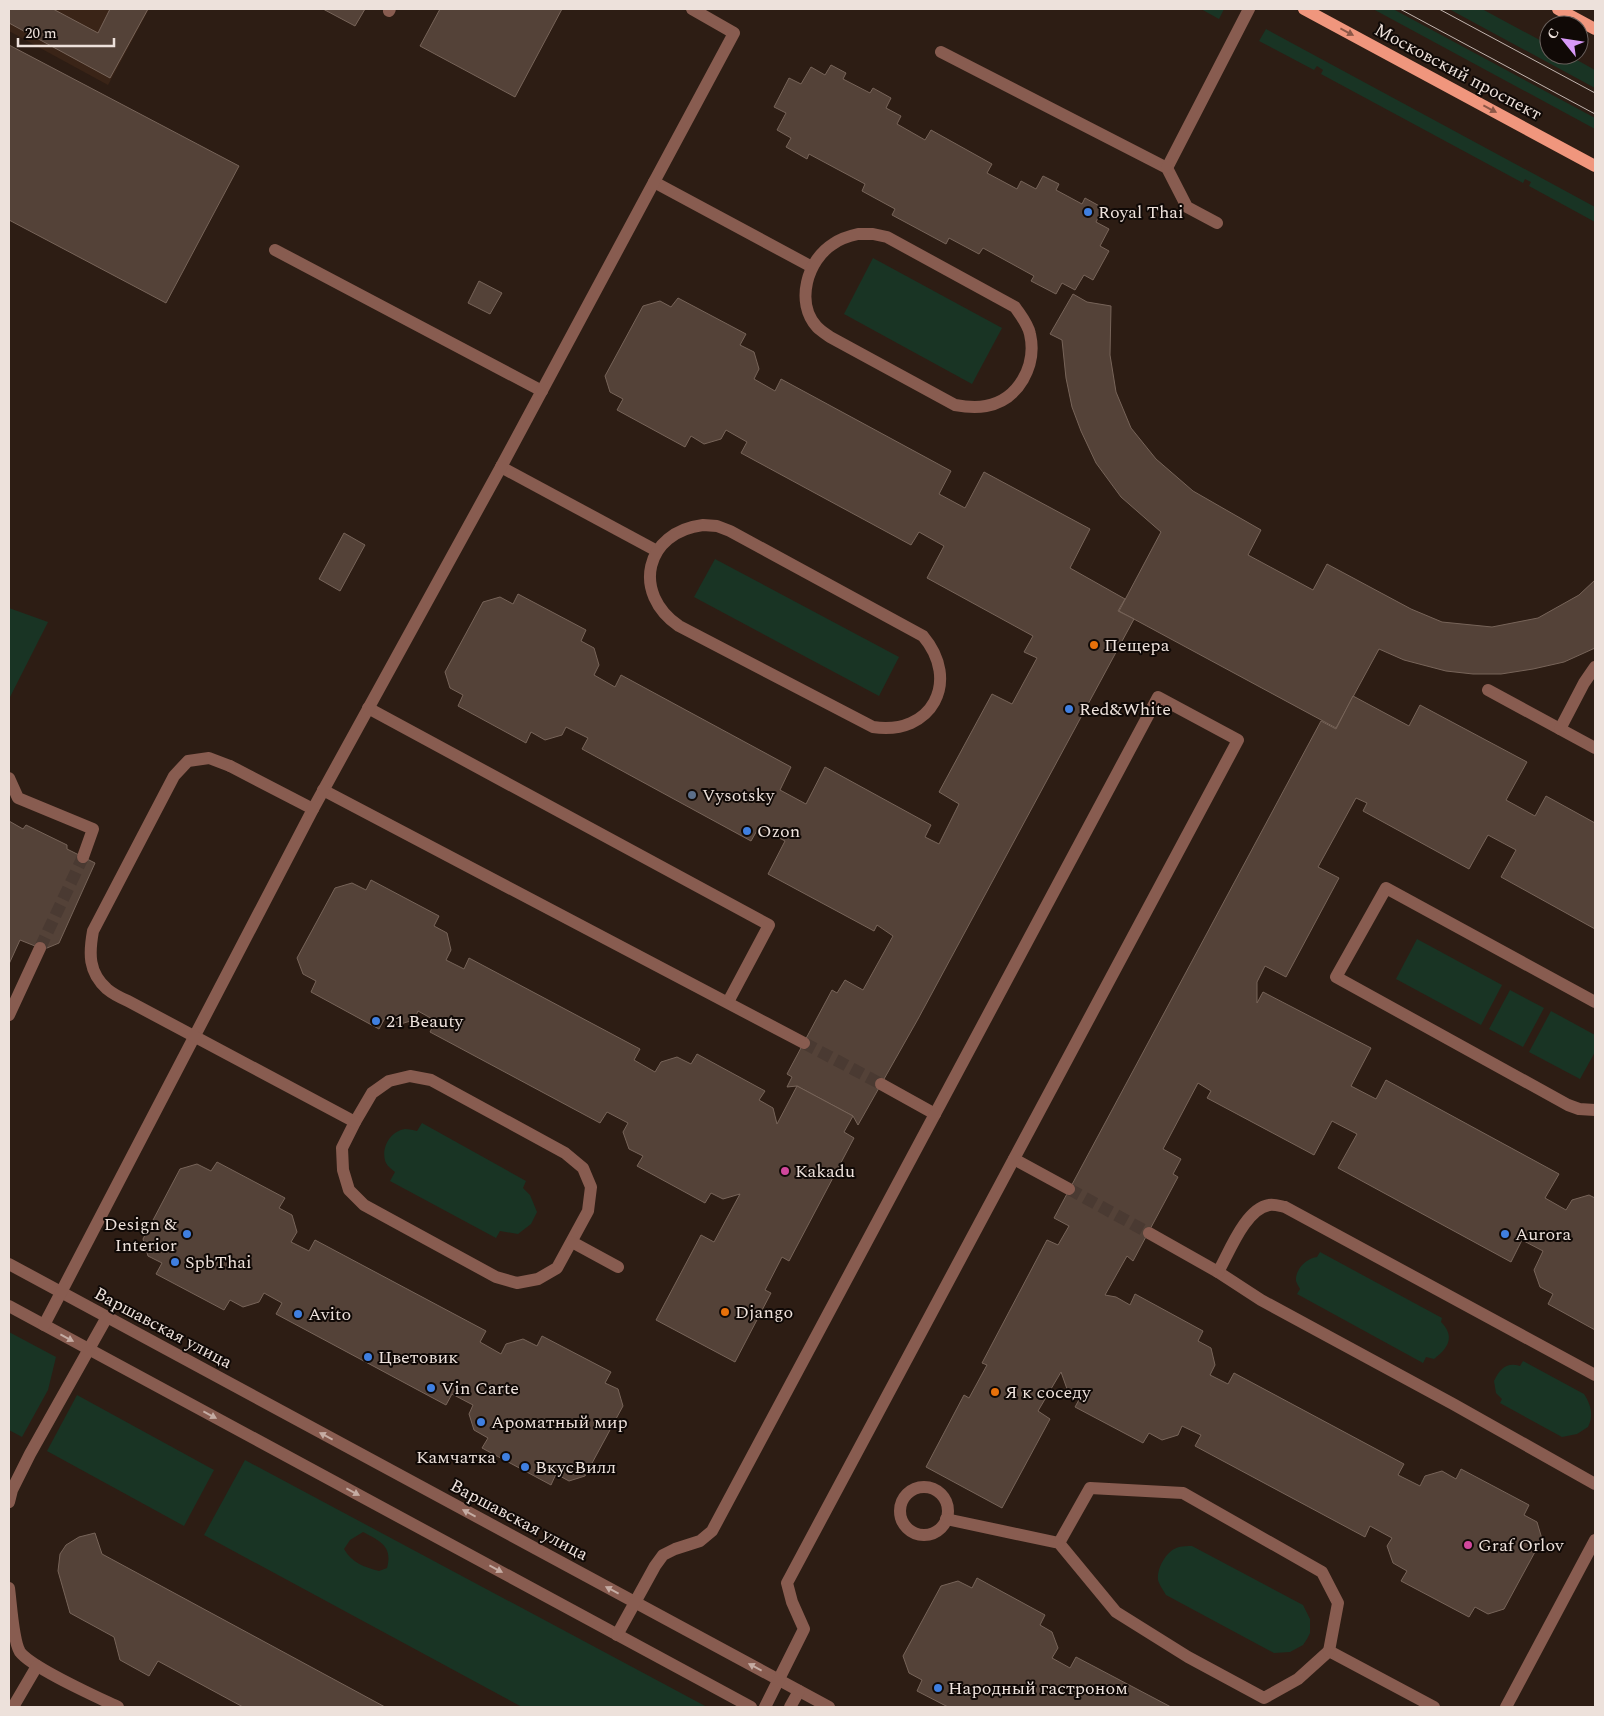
<svg xmlns="http://www.w3.org/2000/svg" width="1604" height="1716" font-family="Spectral,serif">
  <style>
    .built { fill: #3a2417 }
    .green { fill: #193424; fill-rule: evenodd }
    .building { fill: #544238; stroke: #776459 }
    .lines { fill: none; stroke-linecap: round; stroke-linejoin: round }
    .minor-tunnel { stroke: #4a3a32; stroke-width: 12; stroke-dasharray: 12 6; stroke-linecap: butt }
    .minor { stroke: #885c50; stroke-width: 12 }
    .major { stroke: #f0967d; stroke-width: 12 }
    .tram { stroke: #c2b5af; stroke-width: 1 }
    .minor-bridge { stroke: #885c50; stroke-width: 12 }
    .oneway { fill: #8b5747 }
    .oneway2 { fill: #c5aca3 }
    .shop-dot { fill: #3f7fe0; stroke: #100906; stroke-width: 2 }
    .food-dot { fill: #e8710a; stroke: #100906; stroke-width: 2 }
    .service-dot { fill: #5c6f8a; stroke: #100906; stroke-width: 2 }
    .hotel-dot { fill: #d1479c; stroke: #100906; stroke-width: 2 }
    .labels { text-anchor: middle; dominant-baseline: central; stroke-width: 4; stroke-linejoin: round; paint-order: stroke }
    .street-label { font-size: 18px; fill: #ede1db; stroke: #100906 }
    .poi-label { font-size: 18px; fill: #ede1db; stroke: #100906; text-anchor: start }
  </style>
  <rect width="100%" height="100%" fill="#2d1d14"/>
  <!-- built -->
  <polygon class="built" points="9,9 149,9 108,85 9,31"/>
  <!-- green -->
  <g class="green">
    <polygon points="1201,9 1224,9 1219,19"/>
    <polygon points="1373,9 1393,9 1595,118 1595,129"/>
    <polygon points="1449,9 1482,9 1549,45 1549,55 1568,55 1595,70 1595,88"/>
    <polygon points="1266,29 1595,207 1595,222 1529,186 1531,182 1525,179 1523,183 1321,74 1323,70 1317,66 1314,70 1259,41"/>
    <polygon points="873,258 1002,328 972,384 844,314"/>
    <polygon points="715,559 899,657 879,696 694,597"/>
    <polygon points="9,608 48,622 9,699"/>
    <polygon points="1417,939 1502,985 1481,1025 1396,979"/>
    <polygon points="1510,990 1544,1008 1523,1047 1489,1029"/>
    <polygon points="1551,1011 1595,1035 1595,1052 1580,1079 1529,1052"/>
    <path d="M422,1123l104,58 -3,7 7,7 7,17 -6,12 -13,10 -18,-3 -4,7 -106,-57 5,-9c-3,-3 -7,-5 -9,-9 -6,-14 4,-32 19,-34 4,0 8,1 12,2z"/>
    <path d="M1320,1252l122,66 -1,4c14,14 8,26 -7,37l-8,-2 -3,6 -126,-69 3,-5c-1,-2 -3,-5 -4,-8 -1,-12 11,-23 21,-24z"/>
    <polygon points="9,1332 56,1357 48,1390 22,1437 9,1430"/>
    <path d="M1523,1361l61,33c7,11 10,21 4,33l-11,7 -15,3 -62,-34 2,-4 -6,-6 -2,-12c6,-12 12,-19 26,-15z"/>
    <polygon points="77,1395 214,1470 184,1526 47,1451"/>
    <path d="M245,1460l462,247h-185l-318,-172zM363,1532c17,9 30,14 24,36l-8,3c-15,-4 -27,-8 -35,-22l6,-9z"/>
    <path d="M1192,1546l111,59 7,14v14l-3,6 -4,6 -13,7 -16,1 -108,-58c-3,-5 -7,-11 -8,-15 -1,-13 9,-30 21,-33 4,-1 9,-1 13,-1z"/>
  </g>
  <!-- building -->
  <g class="building">
    <polygon points="9,9 53,9 98,33 110,9 148,9 110,78 9,23"/>
    <polygon points="323,9 365,9 355,26"/>
    <polygon points="440,9 562,9 515,97 420,46"/>
    <polygon points="9,45 239,166 166,303 9,220"/>
    <polygon points="831,65 846,73 843,79 870,93 873,88 891,98 886,108 901,116 897,124 925,140 931,130 992,164 987,173 1017,189 1021,181 1036,189 1043,176 1059,184 1056,190 1082,204 1085,198 1103,208 1096,222 1109,229 1100,246 1109,251 1093,280 1084,275 1075,290 1062,283 1056,294 1031,281 1034,276 983,248 979,254 949,238 946,244 892,215 895,209 862,191 865,184 809,154 807,159 786,147 791,138 777,130 786,113 774,107 789,78 801,84 811,67 825,75"/>
    <polygon points="479,281 502,293 490,314 468,303"/>
    <polygon points="1073,294 1087,302 1111,306 1110,355 1116,392 1131,428 1156,459 1193,491 1261,530 1248,555 1313,590 1327,564 1411,609 1442,622 1492,627 1538,618 1579,595 1595,580 1595,648 1564,662 1533,669 1501,674 1473,674 1446,671 1404,660 1379,649 1336,728 1119,611 1161,532 1121,497 1096,463 1081,431 1072,407 1066,378 1062,340 1050,334"/>
    <polygon points="678,298 746,334 740,345 754,352 759,369 754,379 775,391 781,379 951,471 939,494 965,508 984,472 1090,529 1070,568 1125,599 1118,611 1134,619 918,1019 858,1125 853,1116 797,1086 787,1087 792,1077 787,1074 832,990 837,993 845,980 863,990 893,936 877,925 874,931 768,874 785,841 759,827 751,841 582,749 588,738 566,727 562,735 545,740 531,732 526,743 458,706 463,695 450,688 445,672 483,602 500,597 513,604 518,594 586,630 581,641 594,648 599,665 594,675 615,687 621,675 791,767 780,790 806,804 825,767 931,825 925,837 939,844 959,804 939,792 992,694 1012,704 1037,658 1024,652 1033,636 927,578 944,546 919,532 911,545 741,453 747,442 726,430 721,439 704,444 691,436 685,447 617,410 623,399 610,392 605,376 643,306 660,301 671,307"/>
    <polygon points="344,533 365,545 340,591 319,579"/>
    <polygon points="1353,696 1409,726 1420,705 1527,762 1506,800 1535,816 1546,796 1595,823 1595,929 1501,877 1516,850 1488,835 1469,869 1363,811 1367,803 1356,798 1318,867 1339,878 1286,977 1265,966 1257,982 1257,1003 1263,992 1371,1048 1351,1086 1376,1099 1386,1080 1559,1174 1545,1198 1566,1210 1572,1200 1589,1195 1595,1198 1595,1330 1548,1304 1553,1294 1540,1287 1534,1270 1543,1251 1522,1240 1511,1262 1338,1168 1357,1134 1332,1121 1314,1155 1207,1098 1211,1091 1198,1083 1163,1149 1181,1159 1173,1174 1178,1177 1133,1261 1127,1256 1105,1295 1116,1297 1130,1305 1135,1294 1203,1331 1198,1341 1211,1348 1215,1365 1210,1375 1228,1384 1234,1373 1404,1464 1398,1475 1420,1486 1425,1476 1442,1471 1456,1479 1461,1469 1529,1505 1524,1515 1537,1522 1542,1539 1504,1609 1488,1614 1475,1607 1469,1617 1401,1581 1407,1571 1393,1563 1387,1546 1392,1538 1370,1526 1365,1537 1195,1446 1201,1435 1182,1426 1178,1435 1162,1440 1149,1433 1143,1443 1075,1407 1081,1396 1067,1389 1061,1372 1038,1411 1050,1419 1002,1508 926,1467 964,1395 969,1398 987,1365 982,1363 1047,1240 1058,1245 1069,1226 1054,1218 1321,721 1336,729"/>
    <polygon points="9,821 23,829 26,825 67,845 67,849 95,863 59,943 47,948 40,948 20,940 9,964"/>
    <polygon points="371,880 439,916 434,926 447,933 451,950 446,960 464,969 469,958 640,1049 634,1060 655,1072 661,1062 677,1057 691,1064 697,1054 765,1091 759,1100 773,1108 777,1124 797,1086 853,1116 844,1132 854,1138 789,1261 782,1257 765,1290 771,1293 735,1362 656,1320 701,1235 714,1242 740,1194 723,1199 711,1193 705,1203 637,1166 643,1156 629,1149 623,1132 628,1123 607,1112 600,1123 430,1032 436,1021 418,1011 414,1020 397,1025 385,1018 379,1029 311,992 316,981 303,974 297,958 335,888 352,883 366,890"/>
    <polygon points="217,1162 285,1198 279,1208 292,1215 297,1232 291,1242 309,1251 315,1240 486,1331 480,1342 501,1354 506,1344 523,1339 537,1346 542,1336 611,1372 605,1383 618,1389 623,1406 585,1476 569,1481 556,1474 551,1485 482,1448 488,1438 474,1430 469,1414 473,1405 452,1394 446,1405 276,1314 282,1303 264,1293 259,1302 243,1307 230,1300 224,1310 156,1274 162,1263 148,1256 143,1239 180,1169 197,1164 211,1171"/>
    <polygon points="95,1533 102,1554 385,1707 243,1707 158,1661 149,1676 120,1660 114,1637 70,1613 58,1571 60,1554 66,1545 79,1537"/>
    <polygon points="977,1578 1045,1615 1040,1625 1052,1632 1058,1648 1052,1658 1070,1668 1076,1657 1171,1707 948,1707 917,1691 922,1680 909,1673 903,1656 941,1586 958,1581 972,1588"/>
  </g>
  <g class="lines">
    <!-- minor-tunnel -->
    <g class="minor-tunnel">
      <polyline points="40,948 83,857"/>
      <polyline points="804,1043 881,1084"/>
      <polyline points="1069,1189 1149,1233"/>
    </g>
    <!-- minor -->
    <g class="minor">
      <polyline points="389,11 390,9"/>
      <polyline points="941,52 1167,168 1187,207 1217,223"/>
      <polyline points="1167,168 1249,9"/>
      <polyline points="654,182 812,267"/>
      <path d="M858,234h15l14,3 128,70c6,9 13,17 15,27 7,31 -11,66 -44,72 -11,2 -20,1 -31,-1l-125,-68c-4,-3 -9,-6 -13,-10 -22,-24 -10,-67 16,-83 8,-6 16,-8 25,-10z"/>
      <polyline points="275,250 542,391"/>
      <polyline points="501,467 657,551"/>
      <path d="M703,525l14,1 13,5 193,105c38,45 9,100 -50,91l-194,-101c-48,-33 -34,-94 24,-101z"/>
      <polyline points="1488,690 1595,748"/>
      <polyline points="368,708 769,925 728,1002"/>
      <polyline points="1560,729 1584,683 1595,667"/>
      <polyline points="230,766 313,809"/>
      <polyline points="9,778 18,798 93,829 83,857"/>
      <polyline points="323,790 804,1043"/>
      <polyline points="1595,1002 1386,888 1336,977 1568,1105 1579,1109 1595,1110"/>
      <polyline points="9,1015 40,948"/>
      <polygon points="410,1076 431,1080 565,1153 583,1168 591,1187 588,1211 557,1268 538,1279 517,1283 496,1277 364,1205 349,1190 343,1170 342,1148 355,1122 372,1093 389,1081"/>
      <polyline points="881,1084 935,1114"/>
      <polyline points="1014,1159 1069,1189"/>
      <polyline points="1149,1233 1218,1272 1261,1300 1453,1404 1595,1484"/>
      <polyline points="572,1242 618,1267"/>
      <polyline points="9,1264 829,1707"/>
      <path d="M1218,1272c11,-19 27,-63 51,-67 5,-1 11,1 16,2l310,168"/>
      <polyline points="9,1306 751,1707"/>
      <polyline points="44,1325 313,809 501,467 734,33 692,9"/>
      <circle cx="924" cy="1511" r="24"/>
      <polyline points="9,1502 12,1490 30,1454 107,1317"/>
      <polyline points="946,1519 1059,1543 1116,1612 1188,1657 1264,1698 1298,1679 1329,1651 1434,1707"/>
      <polyline points="1059,1543 1090,1488 1183,1493 1322,1572 1338,1603 1329,1651"/>
      <path d="M9,1588c2,14 4,53 11,64 12,16 77,45 98,55"/>
      <polyline points="617,1635 655,1566 663,1555 675,1549 700,1541 712,1531 1158,697 1238,740 787,1583 792,1602 804,1629 765,1707"/>
      <polyline points="13,1707 37,1666"/>
      <polyline points="790,1707 799,1691"/>
      <polyline points="1506,1707 1595,1540"/>
    </g>
    <!-- major -->
    <g class="major">
      <polyline points="1304,9 1595,166"/>
      <polyline points="1558,9 1595,29"/>
    </g>
    <!-- tram -->
    <g class="tram">
      <polyline points="1400,9 1595,114"/>
      <polyline points="1439,9 1595,93"/>
    </g>
    <!-- minor-bridge -->
    <path class="minor-bridge" d="M230,766l-21,-8 -21,3 -14,15 -81,155c-4,22 -5,41 14,58 6,5 14,9 21,12l227,121"/>
  </g>
  <!-- one-way arrows -->
  <defs><path id="oneway-solid" d="M-6-.8H1V-3.2L6.5 0L1 3.2V.8H-6Z" transform="scale(1.25)"/></defs>
  <g class="oneway">
    <use href="#oneway-solid" transform="translate(1347 32) rotate(28)"/>
    <use href="#oneway-solid" transform="translate(1490 109) rotate(28)"/>
  </g>
  <g class="oneway2">
    <use href="#oneway-solid" transform="translate(67 1338) rotate(28)"/>
    <use href="#oneway-solid" transform="translate(210 1415) rotate(28)"/>
    <use href="#oneway-solid" transform="translate(326 1436) rotate(-152)"/>
    <use href="#oneway-solid" transform="translate(353 1492) rotate(28)"/>
    <use href="#oneway-solid" transform="translate(469 1513) rotate(-152)"/>
    <use href="#oneway-solid" transform="translate(496 1569) rotate(28)"/>
    <use href="#oneway-solid" transform="translate(612 1590) rotate(-152)"/>
    <use href="#oneway-solid" transform="translate(755 1667) rotate(-152)"/>
  </g>
  <!-- markers -->
  <g class="shop-dot">
    <circle cx="1088" cy="212" r="5"/>
    <circle cx="1069" cy="709" r="5"/>
    <circle cx="747" cy="831" r="5"/>
    <circle cx="376" cy="1021" r="5"/>
    <circle cx="187" cy="1234" r="5"/>
    <circle cx="1505" cy="1234" r="5"/>
    <circle cx="175" cy="1262" r="5"/>
    <circle cx="298" cy="1314" r="5"/>
    <circle cx="368" cy="1357" r="5"/>
    <circle cx="431" cy="1388" r="5"/>
    <circle cx="481" cy="1422" r="5"/>
    <circle cx="506" cy="1457" r="5"/>
    <circle cx="525" cy="1467" r="5"/>
    <circle cx="938" cy="1688" r="5"/>
  </g>
  <g class="food-dot">
    <circle cx="1094" cy="645" r="5"/>
    <circle cx="725" cy="1312" r="5"/>
    <circle cx="995" cy="1392" r="5"/>
  </g>
  <circle class="service-dot" cx="692" cy="795" r="5"/>
  <g class="hotel-dot">
    <circle cx="785" cy="1171" r="5"/>
    <circle cx="1468" cy="1545" r="5"/>
  </g>
  <g class="labels">
    <!-- street labels -->
    <g class="street-label">
      <text transform="translate(1458 72) rotate(28)">Московский проспект</text>
      <text transform="translate(163 1328) rotate(28)">Варшавская улица</text>
      <text transform="translate(519 1520) rotate(28)">Варшавская улица</text>
    </g>
    <!-- poi labels -->
    <g class="poi-label">
      <text x="1098" y="212">Royal Thai</text>
      <text x="1104" y="645">Пещера</text>
      <text x="1079" y="709">Red&amp;White</text>
      <text x="702" y="795">Vysotsky</text>
      <text x="757" y="831">Ozon</text>
      <text x="386" y="1021">21 Beauty</text>
      <text x="795" y="1171">Kakadu</text>
      <text x="177" y="1224" text-anchor="end">Design &amp;<tspan x="177" dy="21">Interior</tspan></text>
      <text x="1515" y="1234">Aurora</text>
      <text x="185" y="1262">SpbThai</text>
      <text x="735" y="1312">Django</text>
      <text x="308" y="1314">Avito</text>
      <text x="378" y="1357">Цветовик</text>
      <text x="441" y="1388">Vin Carte</text>
      <text x="1005" y="1392">Я к соседу</text>
      <text x="491" y="1422">Ароматный мир</text>
      <text x="496" y="1457" text-anchor="end">Камчатка</text>
      <text x="535" y="1467">ВкусВилл</text>
      <text x="1478" y="1545">Graf Orlov</text>
      <text x="948" y="1688">Народный гастроном</text>
    </g>
  </g>
  <!-- border -->
  <rect width="1604" height="1716" fill="none" stroke="#ede1db" stroke-width="20"/>
  <!-- north arrow -->
  <g transform="translate(1564 40) rotate(300)"><circle r="24" fill="#100906" stroke="#685f5b"/>
  <path d="M0-4L9 19L0 12L-9 19Z" fill="#d89af8"/>
  <text y="-8" font-size="14" font-weight="bold" text-anchor="middle" fill="#ede1db">С</text>
  </g>
  <!-- scale -->
  <path d="M18 38v8h96v-8" fill="none" stroke="#ede1db" stroke-width="2.5"/>
  <text x="25" y="38" font-size="15" fill="#ede1db" stroke="#100906" stroke-width="4" paint-order="stroke">20 m</text>
</svg>
